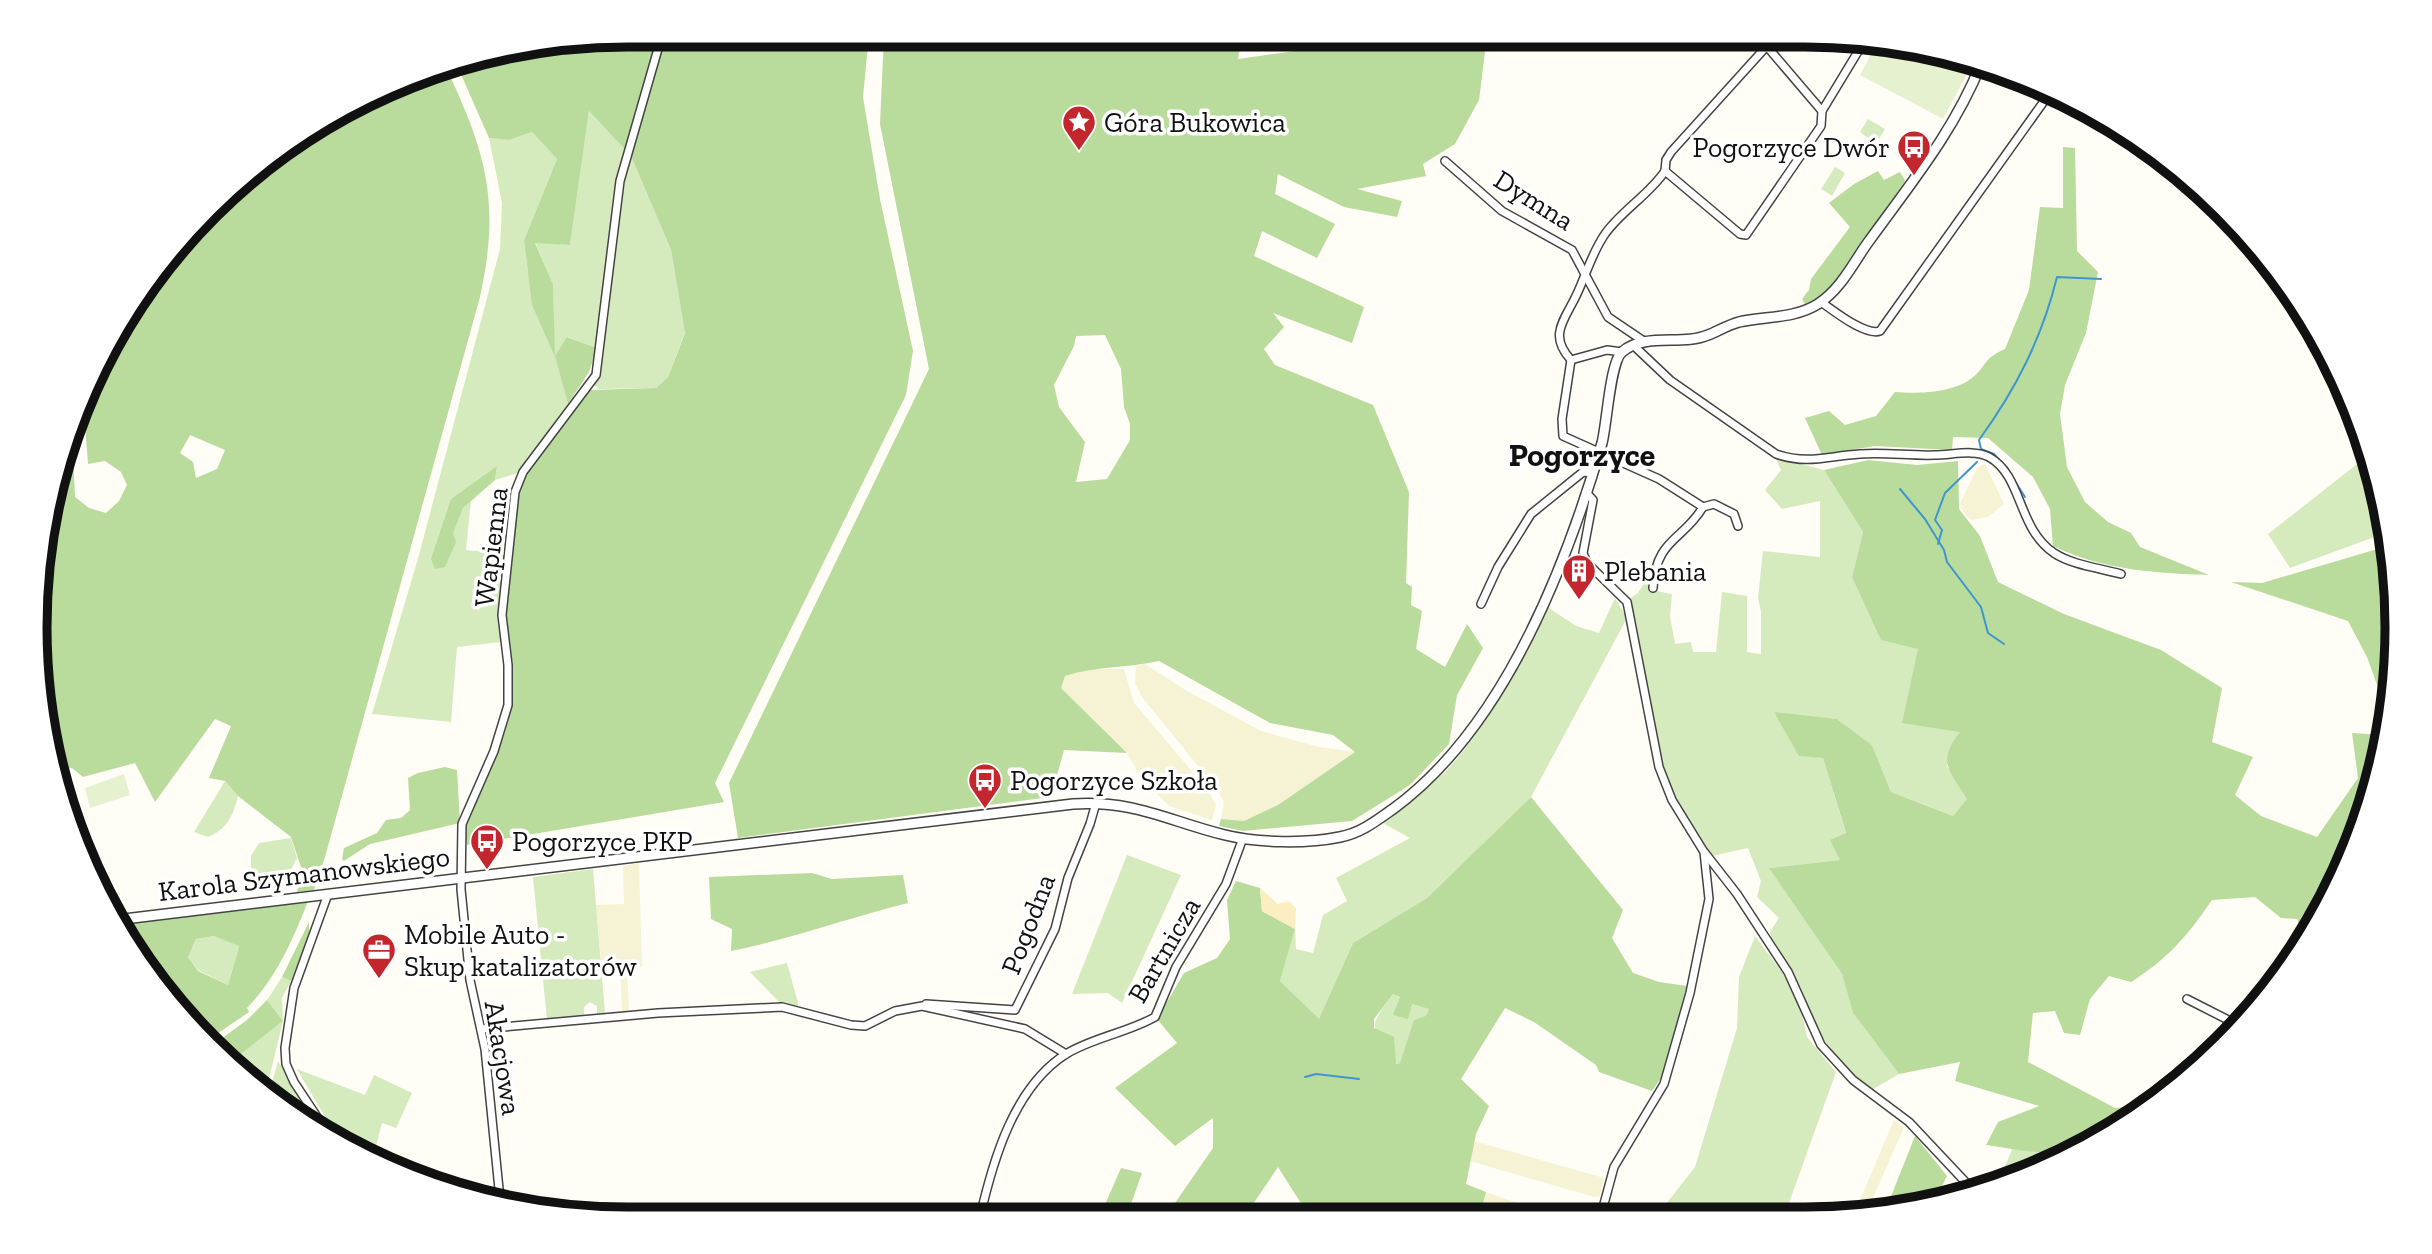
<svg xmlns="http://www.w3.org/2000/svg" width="2432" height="1254" font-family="'Zilla Slab',serif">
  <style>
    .farmland { fill: #f6f3d4 }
    .green { fill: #d5ebbd }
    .forest { fill: #b9dc9c; fill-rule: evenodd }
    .sand { fill: #fbeec1 }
    .pitch { fill: #e6f2cf }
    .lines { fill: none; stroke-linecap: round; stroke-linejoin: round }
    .stream { stroke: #3f96cf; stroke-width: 2 }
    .minor-casing { stroke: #444; stroke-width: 10 }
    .tertiary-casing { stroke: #444; stroke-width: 12 }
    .minor { stroke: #fff; stroke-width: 7 }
    .tertiary { stroke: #fff; stroke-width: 9 }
    .labels { text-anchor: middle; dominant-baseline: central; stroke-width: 7; stroke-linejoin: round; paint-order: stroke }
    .poi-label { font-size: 28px; fill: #111; stroke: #fff; text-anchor: start }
    .street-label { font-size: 28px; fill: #111; stroke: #fff }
    .quarter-label { font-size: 32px; font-weight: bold; fill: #111; stroke: #fff }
    .rim { fill: none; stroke: #111; stroke-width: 9 }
  </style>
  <rect width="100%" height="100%" fill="#fffdf5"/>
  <!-- farmland -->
  <g class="farmland">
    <polygon points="1985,464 2004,504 1988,517 1971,520 1965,515 1960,504 1977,468"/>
    <polygon points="1145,664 1187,691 1261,731 1319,747 1356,752 1278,805 1244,821 1221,819 1224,802 1216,788 1142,697 1135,683 1136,666"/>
    <polygon points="1088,669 1124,669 1134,703 1207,789 1216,805 1212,820 1169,806 1140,776 1127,753 1061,688 1065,676"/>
    <polygon points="639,863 642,967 627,969 629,1012 622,1013 620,960 601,961 596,905 624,904 623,866"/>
    <polygon points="1894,1120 1904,1127 1866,1214 1854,1214"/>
    <polygon points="1474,1141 1604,1178 1600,1196 1594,1197 1470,1161"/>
    <polygon points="1486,1192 1523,1205 1521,1215 1480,1215"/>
  </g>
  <!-- green -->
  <g class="green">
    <polygon points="589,111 626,151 597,348 568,337 555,357 568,404 518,473 495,480 497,467 451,499 453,534 463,508 471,500 466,550 504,554 499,615 501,642 457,647 451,722 372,714 419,555 500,249 502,203 489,138 509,140 532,132 557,159 524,240 528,272 554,355 553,284 535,242 570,245"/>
    <polygon points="1868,119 1885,129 1876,144 1860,132"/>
    <polygon points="631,156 671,250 685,332 668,377 656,388 600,389 593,385 602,361 623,182"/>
    <polygon points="1835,167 1845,173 1832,196 1821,189"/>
    <polygon points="2370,454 2388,532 2290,568 2268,534"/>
    <polygon points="1775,457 1824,470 1863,532 1852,577 1918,649 1961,732 1947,766 1968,799 1953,816 1891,792 1872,745 1837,719 1774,713 1823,758 1846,834 1840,860 1770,868 1842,974 1853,1013 1899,1074 1870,1091 1845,1066 1813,1026 1801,988 1772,942 1770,932 1779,918 1757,897 1761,881 1748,848 1712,856 1667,783 1629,599 1638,593 1652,570 1651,590 1672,594 1670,616 1675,644 1691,642 1693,652 1716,652 1722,592 1747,596 1747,652 1761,654 1761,612 1758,598 1763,551 1820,557 1820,501 1782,509 1765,490 1781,470"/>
    <path d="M1615,598l12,20 -96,179 -104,101 -74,45 -34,77 -39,-39 15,-52 1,20 17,4 10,-38 24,-14 -11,-23 74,-40 -29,-16c21,-17 46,-32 64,-50 45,-47 72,-108 101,-166l30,20 23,7z"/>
    <path d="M225,781l13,15c-5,20 -11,33 -30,41l-14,-5z"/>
    <polygon points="291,838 297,858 285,881 251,871 251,856 259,843"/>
    <polygon points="1127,855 1181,875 1122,1003 1108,993 1072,994"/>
    <polygon points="593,869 605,1013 597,1014 597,1006 590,1002 584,1007 584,1016 547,1020 533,877"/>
    <polygon points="214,936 239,945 228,985 198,970 188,957 196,939"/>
    <polygon points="1755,936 1784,975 1800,1005 1807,1037 1836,1072 1785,1214 1659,1213 1695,1167 1737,1028 1739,977"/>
    <polygon points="787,963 798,1003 798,1007 782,1005 750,972"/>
    <polygon points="282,977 291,981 282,998 283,1021 267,1087 231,1062 283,1021 267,1000"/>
    <path d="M1393,994l7,3 -6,18 18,-11 18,5 -30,54 -5,1c-22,-36 -30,-34 -2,-70z"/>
    <polygon points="278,1061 316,1123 270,1090"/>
    <polygon points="297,1069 365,1095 374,1075 412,1093 396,1128 382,1123 372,1161 338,1139"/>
    <polygon points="2013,1147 2041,1153 2039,1170 1998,1183"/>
  </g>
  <!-- forest -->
  <g class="forest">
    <polygon points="627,35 658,35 626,151 589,111 570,245 535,243 553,284 555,356 567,337 597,348 589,372 568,404 555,357 532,305 524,240 557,159 532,132 509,140 489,138 456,63"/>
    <polygon points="666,35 869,35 863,97 880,199 913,351 906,395 715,783 724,802 467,845 464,824 504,735 512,705 505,613 518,492 526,474 588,390 656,388 668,377 685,333 671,250 631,156"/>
    <path d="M884,35l358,1 -4,23 79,-11 9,-12h161l-8,64 -24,44 -32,20 3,12 -69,13 45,12 -5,16 -53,-10 -66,-33 -3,20 60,30 -18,34 -55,-27 -8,25 110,51 -12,36 -79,-30 11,14 -20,22 11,16 98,40 36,87 -3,91 6,4 -1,18 11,6 -6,38 29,18 22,-43 16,24 -26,47 -8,49 -39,41 -58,36 -109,10 -24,-5 2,-7 23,2 34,-16 77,-53 -22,-17 -63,-12 -111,-62c-32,7 -64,5 -94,15l-4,12 66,65 -63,-3 -13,47 -313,41 -9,-55 200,-414 -49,-245zM1105,335l16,34 3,38 6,17v16l-23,39 -31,3 9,-40 -26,-35 -5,-22 20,-39 2,-10z"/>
    <path d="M445,65c41,88 56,135 35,232l-155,560 -11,33 -17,2 5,-22 -11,-33 -53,-41 -13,-15 -16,-3 22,-52 -16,-7 -60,83 -20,-39 -52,14 -11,-9 -12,-1 -24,-101 19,-192 17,-38 3,61 14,11 17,5 13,-12 8,-16 -6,-13 -16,-11 -17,3 -3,-39h-8l58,-127 131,-140 170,-91zM190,435l35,15 -8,19 -21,9 -3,-16 -13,-9z"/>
    <path d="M2063,147l12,1 2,103 21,21 -12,61 -21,52 -5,29 7,53 18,35 23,20 23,11 9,14 69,28c-55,-2 -106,-5 -156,-29l-3,-37 -17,-32 -45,-39 -35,-1 -1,13 -77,-4 -53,9 -17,-37 24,-7 16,14 31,-9 19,-24c22,2 58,1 77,-14 16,-13 9,-18 33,-29l24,-59 11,-83 23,1z"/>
    <polygon points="1878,171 1884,180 1900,172 1905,180 1903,192 1830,290 1806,306 1802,299 1809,290 1811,279 1850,227 1829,203 1854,184"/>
    <path d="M1868,460l49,5 41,-4 1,48 21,27 18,46 66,32 97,36 61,38 -10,54 41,15 -18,38 26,21 56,21 41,-59 -6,-45 32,2 -7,46 -41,108 -32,48 -7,-18 -16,-1 -26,-21 -43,3c-25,36 -43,58 -81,82l-22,-6 -19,23 -10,36 -16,-2 -9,-22 -22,2 -5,49 87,46 35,-3c-29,25 -70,49 -109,47 -18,0 -37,-5 -55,-7l12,-23 41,-16 -84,-25 5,-19 -61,12 -46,-61 -11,-39 -73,-106 71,-8 -10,-20 16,-7 -23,-75 -24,-2 -25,-44 63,7 35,26 19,47 62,24 14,-17c-17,-28 -31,-37 -7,-67l-58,-9 16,-74 -37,-9 -29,-63 11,-45 -39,-62z"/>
    <polygon points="497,466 495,480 463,508 453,534 456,542 445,567 435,569 431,559 451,499"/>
    <polygon points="2391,545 2396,666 2388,715 2367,657 2348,621 2231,582 2262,583"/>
    <polygon points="445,767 457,770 460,823 370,844 344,861 342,859 344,848 377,833 386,820 401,818 410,810 408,778 418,773"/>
    <path d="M1531,797l92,113 -11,28 21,35 26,9 28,4 -26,92 -9,13 -53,-19 -3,-7 -62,-43 -29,-14 -44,71 28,27 -13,28 -10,50 20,8 -6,23 -171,1 -31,-49 -33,49h-79l47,-68v-30l-38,28 -60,-58 62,-45 -20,-24 27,-46 33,-15 13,-19 -3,-39 9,-19 24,7 2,23 33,18 -15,52 39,38 34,-76 74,-45zM1393,994l7,3 -7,18 15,4 4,-15 17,5 -3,7 -12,4 -14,43 -4,1 -2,-27 -20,-9v-9z"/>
    <path d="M812,873l20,6 71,-4 5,28c-60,15 -117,36 -177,48l1,-22 -21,-10 -2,-42z"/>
    <path d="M309,899c-16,40 -32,78 -62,109l2,4 -44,30 -22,-27 3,-2c-6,-14 -15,-31 -32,-33l-19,-24 -18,-33zM214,936l25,10 -11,39 -30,-14 -10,-14 8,-18z"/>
    <polygon points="309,922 309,935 291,981 282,977"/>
    <polygon points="267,1000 283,1021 231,1062 210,1047 247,1020"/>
    <polygon points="1915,1136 1947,1176 1935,1200 1884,1214"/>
    <polygon points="1121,1168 1142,1173 1127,1215 1100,1216"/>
  </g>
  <!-- sand -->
  <polygon class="sand" points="1260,888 1278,904 1289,901 1296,908 1295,929 1262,911"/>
  <!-- pitch -->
  <g class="pitch">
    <polygon points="1878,42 1959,55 1973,63 1943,119 1860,75"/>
    <polygon points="124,774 130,795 90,808 85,788"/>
  </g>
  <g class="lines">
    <!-- stream -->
    <g class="stream">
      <path d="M1999,460l-5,-6 -13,-5 -2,-9c37,-51 63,-102 78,-163l44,2"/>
      <polyline points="2011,475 2025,497"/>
      <polyline points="1900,489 1925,519 1944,550 1947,562 1981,607 1988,633 2004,644"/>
      <polyline points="1938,544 1942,530 1935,520 1945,493 1977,462"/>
      <polyline points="1305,1077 1316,1074 1359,1079"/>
    </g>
    <!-- minor casing -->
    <g class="minor-casing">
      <g id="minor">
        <polyline points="1758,36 1822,111 1865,40"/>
        <polyline points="1979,69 2041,86"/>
        <polyline points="2053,91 2078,103"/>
        <polyline points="2157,152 2227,218 2305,327"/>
        <polyline points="1445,161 1502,211 1572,250 1608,317 1645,342"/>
        <polyline points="1665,171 1740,234 1746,235 1821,126 1822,111"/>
        <polyline points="1665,171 1666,160 1671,152 1766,47"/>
        <path d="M1821,302c13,9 44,34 59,29l172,-241"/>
        <path d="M1633,345l37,35 106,74c33,11 51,2 84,0 25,-2 50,2 75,1 17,0 39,-6 54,2 34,19 28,71 65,96 18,12 46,15 67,21"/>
        <path d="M1571,360l-9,59 1,17 96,43 44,28c-20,34 -47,31 -50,81"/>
        <path d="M1571,360c-22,-24 -8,-38 4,-62 11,-22 16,-44 30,-64 17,-24 44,-39 60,-63"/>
        <polyline points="1571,360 1607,350 1622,352"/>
        <polyline points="1586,492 1593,500 1583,553 1587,563 1627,602 1659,767 1672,800 1704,852 1709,899 1690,993 1664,1084 1614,1167 1601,1215"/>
        <polyline points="1703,507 1714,504 1734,514 1738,526"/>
        <polyline points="1481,604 1498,567 1531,514 1583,472 1592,473"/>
        <polyline points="1705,853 1737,894 1788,972 1821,1045 1853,1080 1909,1122 1973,1190"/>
        <polyline points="2187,999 2240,1026"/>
        <polyline points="926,1004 1015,1010 1055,929 1068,878 1090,824 1096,803"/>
        <polyline points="481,1029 658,1013 782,1007 851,1025 865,1026 895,1011 922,1006 1025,1029 1066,1054"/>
        <polyline points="325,1129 294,1082 286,1064 285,1048 294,988 328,894"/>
        <polyline points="495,1202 499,1189 485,1049 470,980 461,889 462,824 494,751 508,705 508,665 502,615 515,492 523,472 596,375 620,181 662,35"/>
        <polyline points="744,1217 934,1211 954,1217"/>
        <path d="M980,1217c13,-57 34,-130 86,-163 28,-17 61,-21 89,-37l21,-50 50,-83 17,-46"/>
      </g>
    </g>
    <!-- tertiary casing -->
    <g class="tertiary-casing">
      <path id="tertiary" d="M116,920l957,-116c62,-4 95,17 152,31 33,8 81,9 115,2 21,-4 36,-16 53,-28 110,-80 172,-239 209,-366 5,-19 8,-81 20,-91 23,-20 60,-6 86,-17 10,-4 20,-10 31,-13 26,-6 55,-3 79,-18 24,-16 35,-41 51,-63 42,-58 85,-110 112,-177"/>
    </g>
    <!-- minor -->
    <use href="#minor" class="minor"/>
    <!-- tertiary -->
    <use href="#tertiary" class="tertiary"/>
  </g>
  <!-- icons -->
  <defs>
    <g id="sight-pin" transform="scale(1.75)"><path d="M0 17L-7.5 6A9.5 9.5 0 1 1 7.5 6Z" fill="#c4262e" stroke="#fff"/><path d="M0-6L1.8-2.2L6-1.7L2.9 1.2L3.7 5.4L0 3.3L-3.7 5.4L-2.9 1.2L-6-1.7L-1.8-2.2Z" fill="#fff"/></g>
    <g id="bus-pin" transform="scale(1.75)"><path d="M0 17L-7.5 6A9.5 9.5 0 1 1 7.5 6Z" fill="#c4262e" stroke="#fff"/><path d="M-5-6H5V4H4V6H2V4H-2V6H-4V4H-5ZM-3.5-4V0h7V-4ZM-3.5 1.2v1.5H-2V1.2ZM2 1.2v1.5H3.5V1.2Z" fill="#fff"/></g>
    <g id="building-pin" transform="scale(1.75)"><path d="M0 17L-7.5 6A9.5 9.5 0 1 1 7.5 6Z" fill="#c4262e" stroke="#fff"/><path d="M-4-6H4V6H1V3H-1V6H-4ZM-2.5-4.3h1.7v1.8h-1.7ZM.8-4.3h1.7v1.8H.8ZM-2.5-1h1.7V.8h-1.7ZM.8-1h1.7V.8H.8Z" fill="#fff"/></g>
    <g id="office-pin" transform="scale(1.75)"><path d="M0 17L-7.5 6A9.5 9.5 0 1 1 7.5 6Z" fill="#c4262e" stroke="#fff"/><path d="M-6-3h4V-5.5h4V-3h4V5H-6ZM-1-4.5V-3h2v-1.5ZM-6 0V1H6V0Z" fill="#fff"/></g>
  </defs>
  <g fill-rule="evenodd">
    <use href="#sight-pin" x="1079" y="122"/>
    <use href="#bus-pin" x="1914" y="147"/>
    <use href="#building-pin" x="1579" y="571"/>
    <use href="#bus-pin" x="985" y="780"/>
    <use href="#bus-pin" x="487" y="841"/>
    <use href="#office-pin" x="379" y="950"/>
  </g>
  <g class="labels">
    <!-- poi labels -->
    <g class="poi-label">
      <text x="1104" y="122">Góra Bukowica</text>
      <text x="1890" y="147" text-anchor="end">Pogorzyce Dwór</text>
      <text x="1604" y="571">Plebania</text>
      <text x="1010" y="780">Pogorzyce Szkoła</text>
      <text x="512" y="841">Pogorzyce PKP</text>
      <text x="404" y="934">Mobile Auto -<tspan x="404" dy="32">Skup katalizatorów</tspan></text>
    </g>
    <!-- street labels -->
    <g class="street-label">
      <text transform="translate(1534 200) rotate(32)">Dymna</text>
      <text transform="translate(491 547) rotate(-83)">Wapienna</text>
      <text transform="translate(304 874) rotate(-7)">Karola Szymanowskiego</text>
      <text transform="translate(1028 924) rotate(-69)">Pogodna</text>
      <text transform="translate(1164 950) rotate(-60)">Bartnicza</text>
      <text transform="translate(503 1058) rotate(81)">Akacjowa</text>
    </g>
    <!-- quarter labels -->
    <g class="quarter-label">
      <text x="1582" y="455">Pogorzyce</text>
    </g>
  </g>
  <!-- crop -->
  <path d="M0 0H2432V1254H0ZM627 47H1805A580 580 0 0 1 2385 627V627A580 580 0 0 1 1805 1207H627A580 580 0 0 1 47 627V627A580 580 0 0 1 627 47Z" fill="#fff" fill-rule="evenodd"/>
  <path class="rim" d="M627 47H1805A580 580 0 0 1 2385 627V627A580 580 0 0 1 1805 1207H627A580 580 0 0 1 47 627V627A580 580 0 0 1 627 47Z"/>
</svg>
